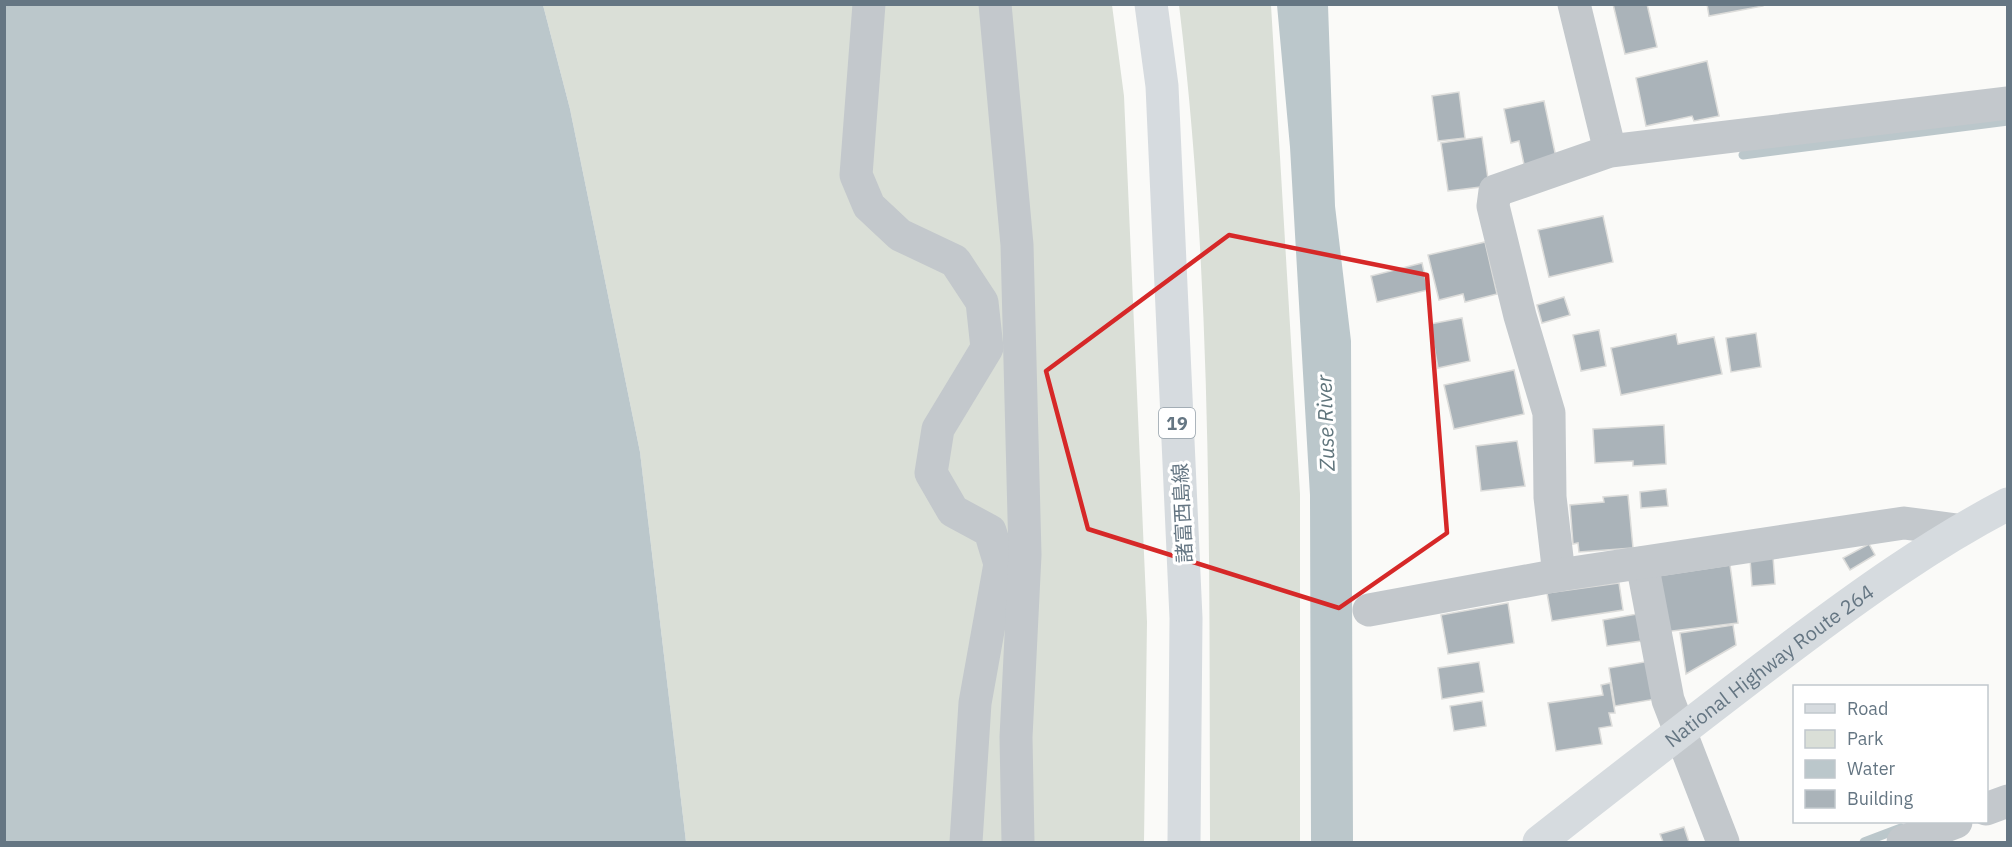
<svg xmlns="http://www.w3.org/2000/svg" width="2012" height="847" font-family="'IBM Plex Sans','Noto Sans JP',sans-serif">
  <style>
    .green { fill: #dadfd7 }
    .water { fill: #bbc7cb }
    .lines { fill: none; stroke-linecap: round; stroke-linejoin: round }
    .stream { stroke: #bbc7cb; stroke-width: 9 }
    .building { fill: #aab3b9; stroke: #dcdcda; stroke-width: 1.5 }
    .minor { stroke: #c3c8cc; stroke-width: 33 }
    .major { stroke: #d6dbdf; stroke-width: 33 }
    .highway { stroke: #d6dbdf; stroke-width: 33 }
    .marked { fill: none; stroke: #d62828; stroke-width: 4.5; stroke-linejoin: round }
    .labels { text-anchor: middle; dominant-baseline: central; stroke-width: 6; stroke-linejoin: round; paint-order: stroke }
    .shield { fill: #fff; stroke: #939fa8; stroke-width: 1.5 }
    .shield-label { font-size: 18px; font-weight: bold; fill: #657683 }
    .street-label { font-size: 20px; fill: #657683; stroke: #fff }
    .water-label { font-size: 21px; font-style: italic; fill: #60757c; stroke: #fff }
  </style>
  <rect width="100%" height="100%" fill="#fafaf8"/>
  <!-- green -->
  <g class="green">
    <polygon points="543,5 1112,5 1124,96 1147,622 1144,842 686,842 640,452 570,109"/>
    <path d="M1179,5h92l29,489v348h-90c-1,-279 3,-559 -31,-837z"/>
  </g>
  <!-- water -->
  <g class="water">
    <polygon points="5,4 543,5 570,109 640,452 686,842 5,842"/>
    <polygon points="1277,5 1328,5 1335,206 1351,341 1353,842 1311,842 1310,495 1290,147"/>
  </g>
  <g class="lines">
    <!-- stream -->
    <g class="stream">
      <polyline points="1743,155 2008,121"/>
      <polyline points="1864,842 1901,828"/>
    </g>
  </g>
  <!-- building -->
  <g class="building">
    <polygon points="1613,4 1647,4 1657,47 1625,54"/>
    <polygon points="1707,4 1763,4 1763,6 1709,16"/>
    <polygon points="1707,61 1719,116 1694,121 1692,116 1646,126 1636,78"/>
    <polygon points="1459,92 1465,138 1438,141 1432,96"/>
    <polygon points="1544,101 1557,162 1525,169 1519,141 1511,143 1504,109"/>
    <polygon points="1482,137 1489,186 1448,191 1441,143"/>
    <polygon points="1603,216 1613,262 1549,277 1538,230"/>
    <polygon points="1485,242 1497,294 1465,302 1463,294 1439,300 1428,255"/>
    <polygon points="1422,263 1428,290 1377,302 1371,276"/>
    <polygon points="1564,297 1570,315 1542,323 1537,305"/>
    <polygon points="1462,318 1470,361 1438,368 1430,324"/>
    <polygon points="1599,330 1606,366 1581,371 1573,335"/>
    <polygon points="1756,333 1761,367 1731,372 1726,338"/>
    <polygon points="1676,334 1678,344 1714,337 1722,374 1621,395 1611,348"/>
    <polygon points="1514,370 1524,414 1454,429 1444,385"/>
    <polygon points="1664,425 1666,464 1633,466 1633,461 1595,463 1593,429"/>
    <polygon points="1517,441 1525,486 1481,491 1476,446"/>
    <polygon points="1666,489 1668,506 1641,508 1640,492"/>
    <polygon points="1628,495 1633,548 1579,552 1578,543 1573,544 1570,505 1604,502 1603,497"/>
    <polygon points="1869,544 1875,555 1850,570 1843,558"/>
    <polygon points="1773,557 1775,584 1752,586 1750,559"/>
    <polygon points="1730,565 1738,623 1664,632 1657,576"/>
    <polygon points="1619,583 1623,610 1552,621 1547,593"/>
    <polygon points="1508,603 1514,643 1448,654 1441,615"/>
    <polygon points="1637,614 1641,641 1607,646 1603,620"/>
    <polygon points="1733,625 1736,645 1686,674 1680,633"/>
    <polygon points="1650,661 1656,699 1615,706 1609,668"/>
    <polygon points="1479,662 1484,692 1442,699 1438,668"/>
    <polygon points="1610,683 1615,713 1609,713 1612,726 1599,728 1602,744 1556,751 1548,703 1603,695 1601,685"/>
    <polygon points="1482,701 1486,726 1454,731 1450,706"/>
    <polygon points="1684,827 1689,842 1663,842 1660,834"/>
  </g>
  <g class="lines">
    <!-- minor -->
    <g class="minor">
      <polyline points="869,4 856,175 869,206 900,235 955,261 982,302 987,348 938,429 931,473 953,511 990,531 1000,564 975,703 966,842"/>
      <polyline points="995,4 1017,245 1025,555 1016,737 1018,842"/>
      <polyline points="1574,4 1610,151"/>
      <polyline points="1642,563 1668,700 1723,842"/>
      <polyline points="1559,575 1550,497 1549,413 1520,316 1493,206 1495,191 1610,151 2008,103"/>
      <polyline points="1369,610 1559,575 1904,523 1957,530"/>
      <polyline points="1986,809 2008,801"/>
      <polyline points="1903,842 1956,822"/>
    </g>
    <!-- major -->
    <polyline class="major" points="1151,4 1162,86 1186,618 1184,842"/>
    <!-- highway -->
    <path class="highway" id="s1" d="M1539,842c84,-66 167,-131 252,-195 69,-52 140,-103 217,-143"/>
  </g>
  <!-- marked area -->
  <path class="marked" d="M1229,235l198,40 20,258 -108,75 -251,-79 -42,-158z"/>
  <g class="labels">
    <!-- shield labels -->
    <rect class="shield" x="1159" y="408" width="36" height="30" rx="4.5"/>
    <g class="shield-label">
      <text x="1177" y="423">19</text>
    </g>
    <!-- street labels -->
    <g class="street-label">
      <text transform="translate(1182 513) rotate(-93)">諸富西島線</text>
      <text stroke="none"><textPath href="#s1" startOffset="290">National Highway Route 264</textPath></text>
    </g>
    <!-- water labels -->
    <g class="water-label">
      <text transform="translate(1325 423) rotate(-92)">Zuse River</text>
    </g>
  </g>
  <!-- border -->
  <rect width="2012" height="847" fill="none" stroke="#657683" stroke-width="12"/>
  <!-- legend -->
  <rect x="1793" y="685" width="195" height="138" fill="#ffffff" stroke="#c1c8cd" stroke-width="1.5"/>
  <rect x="1805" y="704" width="30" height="9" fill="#d6dbdf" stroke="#c1c8cd" stroke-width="1.5"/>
  <text x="1847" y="715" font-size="18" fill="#657683">Road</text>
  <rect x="1805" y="730" width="30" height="18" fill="#dadfd7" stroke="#c1c8cd" stroke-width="1.5"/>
  <text x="1847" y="745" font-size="18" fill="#657683">Park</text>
  <rect x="1805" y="760" width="30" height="18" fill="#bbc7cb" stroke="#c1c8cd" stroke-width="1.5"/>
  <text x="1847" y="775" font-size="18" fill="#657683">Water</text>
  <rect x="1805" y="790" width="30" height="18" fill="#aab3b9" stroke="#c1c8cd" stroke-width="1.5"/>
  <text x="1847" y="805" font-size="18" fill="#657683">Building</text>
</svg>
